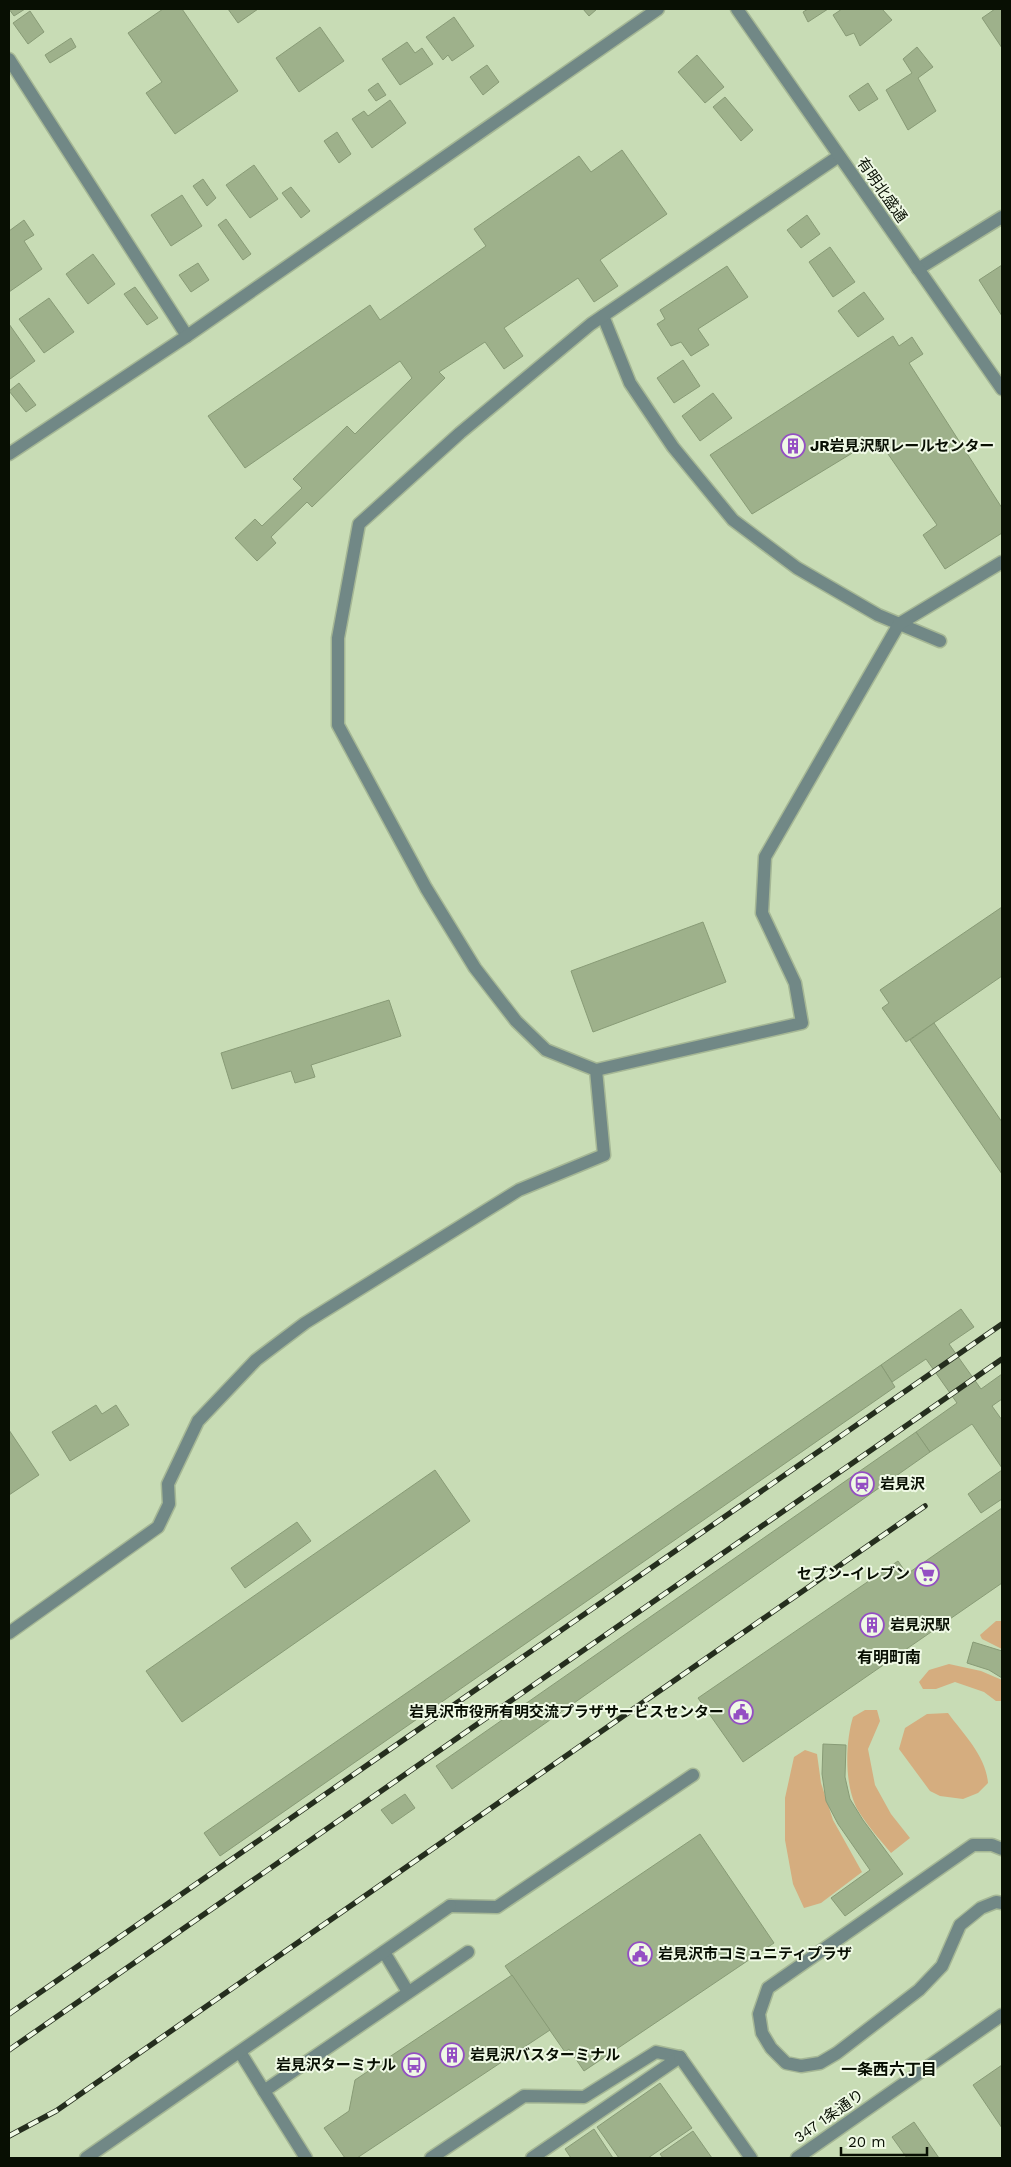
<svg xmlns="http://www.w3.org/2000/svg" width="1011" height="2167" font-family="'Work Sans','Noto Sans JP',sans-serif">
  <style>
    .green { fill: #d5ad7f }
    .building { fill: #9eb18b; stroke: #889b76 }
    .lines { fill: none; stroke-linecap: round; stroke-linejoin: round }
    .service-casing { stroke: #a5b795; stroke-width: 15 }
    .minor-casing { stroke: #a5b795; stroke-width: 15 }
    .tertiary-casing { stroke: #a5b795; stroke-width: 15 }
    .service { stroke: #718886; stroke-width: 12 }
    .minor { stroke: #718886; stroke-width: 12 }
    .tertiary { stroke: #718886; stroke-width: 12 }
    .rail-casing { stroke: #252e1e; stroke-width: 5.5 }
    .rail { stroke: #eff9e5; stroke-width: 4; stroke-dasharray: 11; stroke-linecap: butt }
    .labels { text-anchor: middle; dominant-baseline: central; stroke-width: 4; stroke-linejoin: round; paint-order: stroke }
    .street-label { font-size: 15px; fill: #080f03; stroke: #eff9e5 }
    .poi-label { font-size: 15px; font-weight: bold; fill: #080f03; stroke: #eff9e5; text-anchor: start }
    .neighbourhood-label { font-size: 16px; font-weight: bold; fill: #080f03; stroke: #eff9e5 }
  </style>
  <rect width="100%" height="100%" fill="#c8dcb5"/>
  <!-- green -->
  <g class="green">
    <polygon points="996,1621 1002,1621 1002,1649 982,1639 980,1635"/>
    <polygon points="949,1664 981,1671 1002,1680 1002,1701 996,1701 984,1692 955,1682 936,1689 923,1689 919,1682 929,1670"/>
    <path d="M865,1710h12l3,11 -12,28 7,36 16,29 19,24 -19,15c-11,-13 -23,-27 -32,-41 -15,-24 -14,-69 -6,-95z"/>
    <path d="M948,1713c16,22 38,43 40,70l-10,10 -15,6 -23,-3 -10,-5 -31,-42 6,-21 22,-14z"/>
    <polygon points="805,1750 817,1754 821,1783 833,1820 862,1872 821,1903 804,1908 793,1884 785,1840 785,1798 794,1757"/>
  </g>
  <!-- building -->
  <g class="building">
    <polygon points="9,9 25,9 14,16"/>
    <polygon points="163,9 182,9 238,91 175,134 146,93 162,82 128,33"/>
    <polygon points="228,9 258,9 238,23"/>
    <polygon points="583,9 597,9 589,16"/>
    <polygon points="808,9 828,9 808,22 803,12"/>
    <polygon points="842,9 882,9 892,20 860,46 854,33 846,36 833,15"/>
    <polygon points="995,9 1002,9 1002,48 982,18"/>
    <polygon points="30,11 44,32 28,44 13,23"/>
    <polygon points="454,17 474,46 452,61 448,55 443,60 426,37"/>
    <polygon points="320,27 344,61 299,92 276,58"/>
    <polygon points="71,38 76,47 50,63 45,55"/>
    <polygon points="407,42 415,53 422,48 433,64 400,85 382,59"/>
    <polygon points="917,47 933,67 918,78 936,111 908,130 886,90 912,73 903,59"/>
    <polygon points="697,55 724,87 705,103 678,72"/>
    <polygon points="487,65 499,82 483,95 470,77"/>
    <polygon points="378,83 386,95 376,101 368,90"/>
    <polygon points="868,83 878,99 859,111 849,96"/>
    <polygon points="725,97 753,130 741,141 713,107"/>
    <polygon points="390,100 406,123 372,148 352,119 364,111 368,116"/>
    <polygon points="337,132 351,154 339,163 324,141"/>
    <polygon points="622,150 667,214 600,260 618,286 594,302 578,278 504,328 523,356 504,369 485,342 439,372 445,378 312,507 307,502 271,537 276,543 257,561 235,538 255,519 262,526 302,488 293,479 347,426 355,434 412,378 400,361 245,468 208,416 370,305 380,320 486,246 474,229 579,156 591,172"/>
    <polygon points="254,165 278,199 250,218 226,185"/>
    <polygon points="203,179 216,198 207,206 193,186"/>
    <polygon points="291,187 310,211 301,218 282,193"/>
    <polygon points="182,195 202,226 171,246 151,215"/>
    <polygon points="807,215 820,234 801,248 787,230"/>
    <polygon points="226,219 251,254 243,260 218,225"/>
    <polygon points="24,220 34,235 24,241 42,269 9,292 9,231"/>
    <polygon points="830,247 855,282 833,297 809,262"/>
    <polygon points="93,254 115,284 88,304 66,274"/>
    <polygon points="198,263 209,280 191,292 179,275"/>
    <polygon points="1002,265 1002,316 979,280"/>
    <polygon points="727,266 748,297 698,329 709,345 691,356 681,342 671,346 657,324 665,319 660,310"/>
    <polygon points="135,287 158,318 147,325 124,294"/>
    <polygon points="864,292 884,319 858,337 838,311"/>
    <polygon points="49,298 74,332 44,353 19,319"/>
    <polygon points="9,324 35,361 10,379 9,377"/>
    <polygon points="893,336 899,346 912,337 923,354 909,363 1002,508 1002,533 945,569 923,535 937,525 877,438 752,514 710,455"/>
    <polygon points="683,360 700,386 674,403 657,378"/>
    <polygon points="19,383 36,405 26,412 9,391"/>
    <polygon points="713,393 732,418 700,441 682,416"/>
    <polygon points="1002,907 1002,976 906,1042 882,1008 889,1003 880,990"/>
    <polygon points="703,922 726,982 593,1032 571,971"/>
    <polygon points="389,1000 401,1036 311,1065 315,1077 295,1083 291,1071 232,1089 221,1053"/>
    <polygon points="934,1023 1002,1122 1002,1174 910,1040"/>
    <polygon points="961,1309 974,1327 949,1344 981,1389 1002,1374 1002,1399 992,1406 1002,1420 1002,1468 972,1424 930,1452 916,1432 957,1403 926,1359 892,1382 881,1365"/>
    <polygon points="881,1365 895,1387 220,1856 204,1833"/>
    <polygon points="96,1405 102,1414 116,1405 129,1425 70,1461 52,1432"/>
    <polygon points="9,1430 39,1475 9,1495"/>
    <polygon points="916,1432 930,1452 452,1789 436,1766"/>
    <polygon points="435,1470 470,1521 182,1722 146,1671"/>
    <polygon points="1002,1470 1002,1499 981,1513 968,1494"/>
    <polygon points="1002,1508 1002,1583 743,1762 698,1698 898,1561 907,1574"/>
    <polygon points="297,1522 311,1541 245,1588 231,1568"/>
    <polygon points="973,1642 1002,1651 1002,1678 989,1670 967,1663"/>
    <polygon points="823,1744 846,1745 845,1777 850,1799 863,1820 903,1874 845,1916 831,1898 870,1870 838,1824 826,1801 822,1774"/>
    <polygon points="405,1794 415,1808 392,1824 381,1810"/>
    <polygon points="700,1834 774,1943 584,2071 569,2049 565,2052 505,1966"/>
    <polygon points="512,1975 550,2030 357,2158 345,2158 324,2128 349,2111 355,2080"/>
    <polygon points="1002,2065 1002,2128 973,2085"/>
    <polygon points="660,2083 692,2128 648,2158 619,2158 597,2127"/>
    <polygon points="914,2122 939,2158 907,2158 892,2137"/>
    <polygon points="594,2129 613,2158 571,2158 565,2149"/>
    <polygon points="693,2131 712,2158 663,2158 660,2154"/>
  </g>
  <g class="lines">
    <!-- service casing -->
    <g class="service-casing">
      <g id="service">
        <polyline points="603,316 630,383 673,447 733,520 797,568 878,615 940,641"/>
        <polyline points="596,1070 802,1023 795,983 762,913 765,857 899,624 1002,562"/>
        <polyline points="9,1633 158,1527 169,1504 168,1484 198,1421 256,1360 305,1323 519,1190 604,1155 596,1070 546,1050 516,1021 475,968 426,888 338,725 338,638 359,524 460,433 591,324 839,156"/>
        <polyline points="1002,1849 992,1845 973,1845 768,1988 759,2014 762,2033 771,2048 786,2063 801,2066 820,2063 837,2053 919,1990 942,1966 960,1925 981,1908 996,1902 1002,1903"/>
        <polyline points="450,1906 497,1907 693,1775"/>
        <polyline points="384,1952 408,1992"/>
        <polyline points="240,2052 264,2091"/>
        <polyline points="306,2158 264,2091 468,1952"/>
        <polyline points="431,2158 524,2096 584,2097 656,2052 680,2057"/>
      </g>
    </g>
    <!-- minor casing -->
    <g class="minor-casing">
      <g id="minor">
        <polyline points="9,59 187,336"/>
        <polyline points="918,269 1002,217"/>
        <polyline points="9,454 187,336 658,9"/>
        <polyline points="532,2158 680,2057"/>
      </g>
    </g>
    <!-- tertiary casing -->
    <g class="tertiary-casing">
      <g id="tertiary">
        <polyline points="737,9 1002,389"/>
        <polyline points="680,2057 751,2158"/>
        <polyline points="86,2158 450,1906"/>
        <polyline points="797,2158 1002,2015"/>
      </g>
    </g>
    <!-- service -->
    <use href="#service" class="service"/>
    <!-- minor -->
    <use href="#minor" class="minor"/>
    <!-- tertiary -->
    <use href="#tertiary" class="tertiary"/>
    <!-- rail casing -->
    <g class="rail-casing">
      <g id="rail">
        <polyline points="9,2014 1002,1324"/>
        <polyline points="9,2050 1002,1359"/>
        <polyline points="9,2136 56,2111 925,1506"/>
      </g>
    </g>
    <!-- rail -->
    <use href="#rail" class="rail"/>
  </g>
  <!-- icons -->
  <defs>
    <g id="building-ring" transform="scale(1.25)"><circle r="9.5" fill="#eff9e5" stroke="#944fc3" stroke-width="1.5"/><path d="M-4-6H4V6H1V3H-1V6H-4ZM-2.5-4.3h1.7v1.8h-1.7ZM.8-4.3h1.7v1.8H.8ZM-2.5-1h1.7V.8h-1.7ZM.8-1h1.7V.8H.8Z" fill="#944fc3"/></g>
    <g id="station-ring" transform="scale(1.25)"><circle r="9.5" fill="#eff9e5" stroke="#944fc3" stroke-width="1.5"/><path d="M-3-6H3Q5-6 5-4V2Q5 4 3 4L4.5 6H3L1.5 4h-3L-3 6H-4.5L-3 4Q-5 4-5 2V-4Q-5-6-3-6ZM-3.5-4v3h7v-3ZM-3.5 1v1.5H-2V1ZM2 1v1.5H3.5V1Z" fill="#944fc3"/></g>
    <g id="supermarket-ring" transform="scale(1.25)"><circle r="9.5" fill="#eff9e5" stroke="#944fc3" stroke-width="1.5"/><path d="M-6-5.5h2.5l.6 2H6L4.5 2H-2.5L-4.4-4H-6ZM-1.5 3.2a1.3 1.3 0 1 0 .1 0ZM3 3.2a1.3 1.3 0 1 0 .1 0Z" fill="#944fc3"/></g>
    <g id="civic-ring" transform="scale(1.25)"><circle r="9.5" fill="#eff9e5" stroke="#944fc3" stroke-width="1.5"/><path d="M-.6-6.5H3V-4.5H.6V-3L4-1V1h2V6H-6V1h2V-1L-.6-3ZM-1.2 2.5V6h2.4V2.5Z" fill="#944fc3"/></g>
    <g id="bus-ring" transform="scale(1.25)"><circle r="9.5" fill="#eff9e5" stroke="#944fc3" stroke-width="1.5"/><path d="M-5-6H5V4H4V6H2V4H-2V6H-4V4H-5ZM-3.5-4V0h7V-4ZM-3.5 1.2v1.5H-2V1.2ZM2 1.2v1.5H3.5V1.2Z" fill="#944fc3"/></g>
  </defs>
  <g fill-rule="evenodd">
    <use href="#building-ring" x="793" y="446"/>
    <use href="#station-ring" x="862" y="1484"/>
    <use href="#supermarket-ring" x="927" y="1574"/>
    <use href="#building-ring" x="872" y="1625"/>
    <use href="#civic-ring" x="741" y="1712"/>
    <use href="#civic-ring" x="640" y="1954"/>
    <use href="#building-ring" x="452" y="2055"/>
    <use href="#bus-ring" x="414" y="2065"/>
  </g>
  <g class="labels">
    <!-- street labels -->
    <g class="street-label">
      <text transform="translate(882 190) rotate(55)">有明北盛通</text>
      <text transform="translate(829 2116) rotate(-35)">347 1条通り</text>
    </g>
    <!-- poi labels -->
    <g class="poi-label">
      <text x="810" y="446">JR岩見沢駅レールセンター</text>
      <text x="880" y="1484">岩見沢</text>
      <text x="910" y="1574" text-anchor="end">セブン-イレブン</text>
      <text x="890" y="1625">岩見沢駅</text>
      <text x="724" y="1712" text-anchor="end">岩見沢市役所有明交流プラザサービスセンター</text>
      <text x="658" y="1954">岩見沢市コミュニティプラザ</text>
      <text x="470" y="2055">岩見沢バスターミナル</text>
      <text x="396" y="2065" text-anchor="end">岩見沢ターミナル</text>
    </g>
    <!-- neighbourhood labels -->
    <g class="neighbourhood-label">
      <text x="889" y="1657">有明町南</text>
      <text x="889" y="2069">一条西六丁目</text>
    </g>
  </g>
  <!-- border -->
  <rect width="1011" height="2167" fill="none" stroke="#080f03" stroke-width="20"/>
  <!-- scale -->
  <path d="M841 2147v8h86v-8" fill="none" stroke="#080f03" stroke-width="2.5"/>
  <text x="848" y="2147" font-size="15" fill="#080f03" stroke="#eff9e5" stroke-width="4" paint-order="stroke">20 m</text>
</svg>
